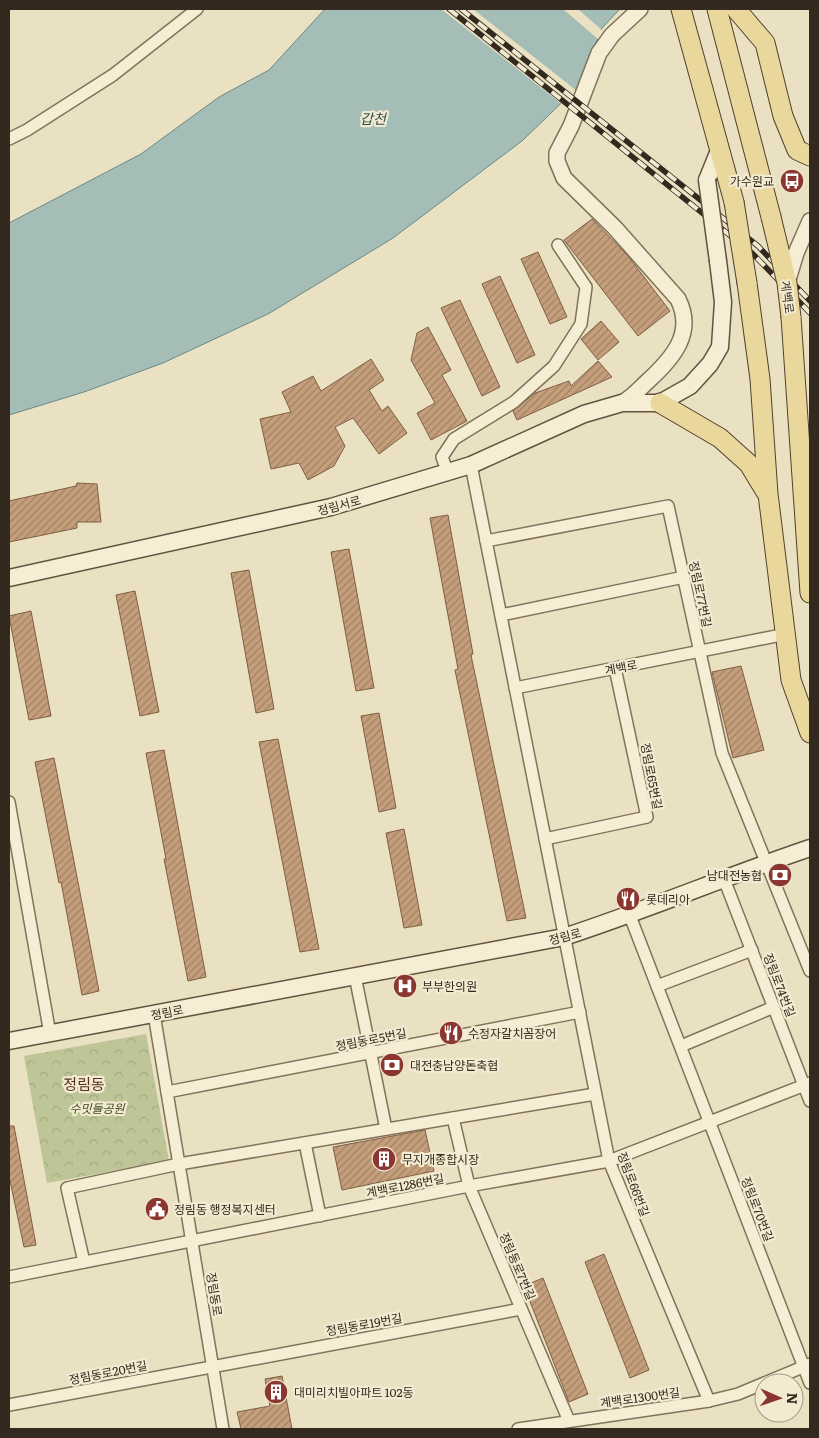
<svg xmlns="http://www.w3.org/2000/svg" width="819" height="1438" font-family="Literata,'Noto Sans KR',serif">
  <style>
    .park { fill: url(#park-crowns) }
    .water { fill: #a4bdb7; stroke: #6c8984 }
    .pier { fill: #eae0c2 }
    .building { fill: url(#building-hatch); stroke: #7f5f43 }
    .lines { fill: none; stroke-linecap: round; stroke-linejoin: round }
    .minor-casing { stroke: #82725b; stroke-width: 14 }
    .tertiary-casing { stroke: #82725b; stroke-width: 18 }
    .secondary-casing { stroke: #63533e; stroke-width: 19 }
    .primary-casing { stroke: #50402f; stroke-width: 21 }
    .minor { stroke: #f5eed4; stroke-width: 11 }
    .tertiary { stroke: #f5eed4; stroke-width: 15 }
    .secondary { stroke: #f5eed4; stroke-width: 16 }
    .primary { stroke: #ead79c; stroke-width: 19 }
    .rail-casing { stroke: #33291e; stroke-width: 5.5 }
    .rail { stroke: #f2ead1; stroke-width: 4; stroke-dasharray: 11; stroke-linecap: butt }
    .tertiary-bridge-casing { stroke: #82725b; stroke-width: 18; stroke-linecap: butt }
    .secondary-bridge-casing { stroke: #63533e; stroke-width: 19; stroke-linecap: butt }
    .primary-bridge-casing { stroke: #50402f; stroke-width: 21; stroke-linecap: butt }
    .tertiary-bridge { stroke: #f5eed4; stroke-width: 15 }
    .secondary-bridge { stroke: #f5eed4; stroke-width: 16 }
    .primary-bridge { stroke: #ead79c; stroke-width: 19 }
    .labels { text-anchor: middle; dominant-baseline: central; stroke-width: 4.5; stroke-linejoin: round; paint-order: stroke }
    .poi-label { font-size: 12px; fill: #33291e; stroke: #f2ead1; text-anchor: start }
    .street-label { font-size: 12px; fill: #33291e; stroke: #f2ead1 }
    .park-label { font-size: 12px; font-style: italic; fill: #414d26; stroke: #f2ead1 }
    .water-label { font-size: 14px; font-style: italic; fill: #2e5151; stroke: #f2ead1 }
    .quarter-label { font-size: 15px; fill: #5c3121; stroke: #f2ead1 }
  </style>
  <defs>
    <pattern id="park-crowns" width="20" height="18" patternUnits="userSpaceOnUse" patternTransform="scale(1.25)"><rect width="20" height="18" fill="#bec697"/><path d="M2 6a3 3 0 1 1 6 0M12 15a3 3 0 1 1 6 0" fill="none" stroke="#a4aa82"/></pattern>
    <pattern id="building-hatch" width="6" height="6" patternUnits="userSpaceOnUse" patternTransform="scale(1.25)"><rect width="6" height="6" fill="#c59f7b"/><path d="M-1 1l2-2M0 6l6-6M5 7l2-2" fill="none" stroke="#a18264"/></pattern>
  </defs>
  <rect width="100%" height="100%" fill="#eae0c2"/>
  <!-- park -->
  <polygon class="park" points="146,1034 169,1161 47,1183 24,1056"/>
  <!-- water -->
  <polygon class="water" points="325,9 620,9 602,28 578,87 522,141 393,238 268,314 163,363 84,392 9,415 9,223 141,154 219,97 269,70"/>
  <!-- pier -->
  <g class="pier">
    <polygon points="441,9 473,9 577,91 563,105"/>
    <polygon points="563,9 578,9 603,31 599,40"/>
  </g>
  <!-- building -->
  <g class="building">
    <polygon points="592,219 628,256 670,311 638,336 564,240"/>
    <polygon points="538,252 567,317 550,324 521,259"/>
    <polygon points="500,276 535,355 517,363 482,284"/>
    <polygon points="460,300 500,387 482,396 441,308"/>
    <polygon points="601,321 619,342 598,360 581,339"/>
    <polygon points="428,327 451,370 442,375 467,421 431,440 417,413 435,403 411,360 417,333"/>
    <polygon points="371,359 384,380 369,390 382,411 388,406 407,433 379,454 353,418 335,427 345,446 334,466 308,480 299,463 271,469 260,419 291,412 282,392 313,376 321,391"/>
    <polygon points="598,361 612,377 517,420 513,411 535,393 569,381 571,386"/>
    <polygon points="77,483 97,484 101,522 77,522 77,528 9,542 9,501 76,486"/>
    <polygon points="448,515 473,654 471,655 526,918 507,921 455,670 458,669 430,518"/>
    <polygon points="349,549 374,688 356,691 331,552"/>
    <polygon points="249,570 274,709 256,713 231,573"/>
    <polygon points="135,591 159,712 140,716 116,595"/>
    <polygon points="31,611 51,716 29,720 9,616"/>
    <polygon points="741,666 764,750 733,758 712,672"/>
    <polygon points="379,713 396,808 379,812 361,716"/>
    <polygon points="278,739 319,949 300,952 259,742"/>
    <polygon points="164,750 206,977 188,981 164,859 166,859 146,753"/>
    <polygon points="54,758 99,991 82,995 61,882 59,883 35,762"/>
    <polygon points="404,829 422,925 404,928 386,833"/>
    <polygon points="9,1126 14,1126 36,1245 24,1247 9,1176"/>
    <polygon points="425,1130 434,1171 342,1190 333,1147"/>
    <polygon points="604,1254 649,1370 630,1378 585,1262"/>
    <polygon points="543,1278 588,1394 569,1402 524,1286"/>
    <polygon points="282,1376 292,1429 241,1429 237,1412 270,1406 265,1379"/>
  </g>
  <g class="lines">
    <!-- minor casing -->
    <g class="minor-casing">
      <g id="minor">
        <polyline points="9,139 27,130 113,75 197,9"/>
        <polyline points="471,465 609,1161 709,1401"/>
        <polyline points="448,473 442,457 454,439 514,402 554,366 581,324 586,287 558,245"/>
        <polyline points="486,541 668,506 722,753 810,971"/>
        <polyline points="501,615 684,577"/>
        <polyline points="515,688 786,634"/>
        <polyline points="9,802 50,1034"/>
        <polyline points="545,839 647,817 615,668"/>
        <polyline points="724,879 810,1101"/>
        <polyline points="630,916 810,1383"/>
        <polyline points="355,976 386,1129"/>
        <polyline points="657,986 752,950"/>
        <polyline points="154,1014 223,1429"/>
        <polyline points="681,1046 774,1007"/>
        <polyline points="167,1092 580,1012"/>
        <polyline points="453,1118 469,1186 569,1421"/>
        <polyline points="305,1143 320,1216"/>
        <polyline points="84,1262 67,1188 179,1164 595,1094"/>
        <polyline points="9,1277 469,1186 609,1161 810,1083"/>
        <polyline points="9,1405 521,1309"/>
        <polyline points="518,1429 709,1401 738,1394 810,1364"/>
      </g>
    </g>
    <!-- tertiary casing -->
    <g class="tertiary-casing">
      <g id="tertiary">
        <polyline points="796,253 810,221"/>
        <path d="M622,403c12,-7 16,-13 26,-22 25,-23 47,-48 30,-82l-63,-71 -51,-50 -7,-17v-8l14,-27 28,-73 13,-18 28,-26"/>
      </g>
    </g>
    <!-- secondary casing -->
    <g class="secondary-casing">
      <g id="secondary">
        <polyline points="707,180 720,148"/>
        <polyline points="9,578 331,507 471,465 584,414 622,403 660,403 690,386 710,364 720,347 723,302 718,261"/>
        <path d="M9,1041l555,-104c83,-27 163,-61 246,-89"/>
      </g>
    </g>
    <!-- primary casing -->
    <g class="primary-casing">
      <g id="primary">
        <polyline points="681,9 734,202"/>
        <polyline points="717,9 771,217"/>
        <polyline points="736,9 765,43 783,116 797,150 810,156"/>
        <polyline points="747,283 760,379 768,494 791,680 810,733"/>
        <polyline points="791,317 810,593"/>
        <polyline points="660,403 720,438 749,464 766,492"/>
      </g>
    </g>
    <!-- minor -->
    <use href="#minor" class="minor"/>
    <!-- tertiary -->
    <use href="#tertiary" class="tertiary"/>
    <!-- secondary -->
    <use href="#secondary" class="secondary"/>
    <!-- primary -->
    <use href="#primary" class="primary"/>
    <!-- rail casing -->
    <g class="rail-casing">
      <g id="rail">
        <polyline points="449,9 753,254 810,313"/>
        <polyline points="461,9 758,246 810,301"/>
      </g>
    </g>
    <!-- rail -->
    <use href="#rail" class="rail"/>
    <!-- tertiary-bridge casing -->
    <g class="tertiary-bridge-casing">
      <polyline id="tertiary-bridge" points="787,283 796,253"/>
    </g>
    <!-- secondary-bridge casing -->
    <g class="secondary-bridge-casing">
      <polyline id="secondary-bridge" points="707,180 718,261"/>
    </g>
    <!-- primary-bridge casing -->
    <g class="primary-bridge-casing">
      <g id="primary-bridge">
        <polyline points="734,202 747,283"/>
        <polyline points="771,217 787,283 791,317"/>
      </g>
    </g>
    <!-- tertiary-bridge -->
    <use href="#tertiary-bridge" class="tertiary-bridge"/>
    <!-- secondary-bridge -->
    <use href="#secondary-bridge" class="secondary-bridge"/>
    <!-- primary-bridge -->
    <use href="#primary-bridge" class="primary-bridge"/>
  </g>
  <!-- icons -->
  <defs>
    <g id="bus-disc" transform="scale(1.25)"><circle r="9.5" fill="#8b3630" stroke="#f2ead1"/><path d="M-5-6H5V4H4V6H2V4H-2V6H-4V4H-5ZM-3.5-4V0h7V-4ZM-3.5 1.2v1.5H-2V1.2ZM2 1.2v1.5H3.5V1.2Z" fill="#fff"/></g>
    <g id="bank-disc" transform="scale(1.25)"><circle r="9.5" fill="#8b3630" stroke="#f2ead1"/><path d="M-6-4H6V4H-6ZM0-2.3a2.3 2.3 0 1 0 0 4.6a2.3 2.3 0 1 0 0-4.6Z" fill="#fff"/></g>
    <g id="restaurant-disc" transform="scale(1.25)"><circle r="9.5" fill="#8b3630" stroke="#f2ead1"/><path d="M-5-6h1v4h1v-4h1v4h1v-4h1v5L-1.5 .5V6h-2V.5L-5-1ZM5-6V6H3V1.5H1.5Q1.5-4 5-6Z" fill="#fff"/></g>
    <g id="hospital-disc" transform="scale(1.25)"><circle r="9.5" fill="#8b3630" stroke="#f2ead1"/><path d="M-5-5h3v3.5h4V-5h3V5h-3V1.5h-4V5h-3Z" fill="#fff"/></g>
    <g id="building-disc" transform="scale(1.25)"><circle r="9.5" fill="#8b3630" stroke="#f2ead1"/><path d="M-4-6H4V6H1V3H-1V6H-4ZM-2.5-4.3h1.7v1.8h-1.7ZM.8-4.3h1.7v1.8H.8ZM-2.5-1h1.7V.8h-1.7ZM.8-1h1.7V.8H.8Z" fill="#fff"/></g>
    <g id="civic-disc" transform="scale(1.25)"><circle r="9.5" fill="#8b3630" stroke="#f2ead1"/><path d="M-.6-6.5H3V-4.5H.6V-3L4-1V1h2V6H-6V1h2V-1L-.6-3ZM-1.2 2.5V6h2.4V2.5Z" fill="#fff"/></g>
  </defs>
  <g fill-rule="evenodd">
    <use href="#bus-disc" x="792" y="181"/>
    <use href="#bank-disc" x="780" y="875"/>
    <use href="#restaurant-disc" x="628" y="899"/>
    <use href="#hospital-disc" x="405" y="986"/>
    <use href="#restaurant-disc" x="451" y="1033"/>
    <use href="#bank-disc" x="392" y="1065"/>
    <use href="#building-disc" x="384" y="1159"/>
    <use href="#civic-disc" x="157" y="1209"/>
    <use href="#building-disc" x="276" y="1392"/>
  </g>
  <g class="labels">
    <!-- poi labels -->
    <g class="poi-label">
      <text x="774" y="181" text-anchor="end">가수원교</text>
      <text x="762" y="875" text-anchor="end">남대전농협</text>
      <text x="646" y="899">롯데리아</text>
      <text x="422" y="986">부부한의원</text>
      <text x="468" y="1033">수정자갈치꼼장어</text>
      <text x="410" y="1065">대전충남양돈축협</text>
      <text x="402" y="1159">무지개종합시장</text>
      <text x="174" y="1209">정림동 행정복지센터</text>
      <text x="294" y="1392">대미리치빌아파트 102동</text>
    </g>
    <!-- street labels -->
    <g class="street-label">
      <text transform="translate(788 297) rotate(82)">계백로</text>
      <text transform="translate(339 505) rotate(-15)">정림서로</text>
      <text transform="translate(701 594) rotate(78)">정림로77번길</text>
      <text transform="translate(621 667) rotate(-11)">계백로</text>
      <text transform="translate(652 776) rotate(79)">정림로65번길</text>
      <text transform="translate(565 936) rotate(-15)">정림로</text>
      <text transform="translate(780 985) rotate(69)">정림로74번길</text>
      <text transform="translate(167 1012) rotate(-11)">정림로</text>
      <text transform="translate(371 1039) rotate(-11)">정림동로5번길</text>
      <text transform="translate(634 1184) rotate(69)">정림로66번길</text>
      <text transform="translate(405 1185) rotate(-11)">계백로1286번길</text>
      <text transform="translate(758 1209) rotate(69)">정림로70번길</text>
      <text transform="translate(518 1266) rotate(67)">정림동로7번길</text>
      <text transform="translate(215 1294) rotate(81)">정림동로</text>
      <text transform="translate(364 1324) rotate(-10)">정림동로19번길</text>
      <text transform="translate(108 1372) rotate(-11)">정림동로20번길</text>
      <text transform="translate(640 1397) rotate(-8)">계백로1300번길</text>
    </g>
    <!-- park labels -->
    <g class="park-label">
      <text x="97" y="1108">수밋들공원</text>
    </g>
    <!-- water labels -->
    <g class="water-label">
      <text x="373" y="118">갑천</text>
    </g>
    <!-- quarter labels -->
    <g class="quarter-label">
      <text x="84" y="1083">정림동</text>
    </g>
  </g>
  <!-- border -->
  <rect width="819" height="1438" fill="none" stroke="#33291e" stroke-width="20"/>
  <!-- north arrow -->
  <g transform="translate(779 1398) rotate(92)"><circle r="24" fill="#f2ead1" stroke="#a69d89"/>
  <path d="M0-4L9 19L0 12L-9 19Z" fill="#8b3630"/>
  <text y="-8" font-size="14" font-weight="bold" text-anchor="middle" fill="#33291e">N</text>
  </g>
</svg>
